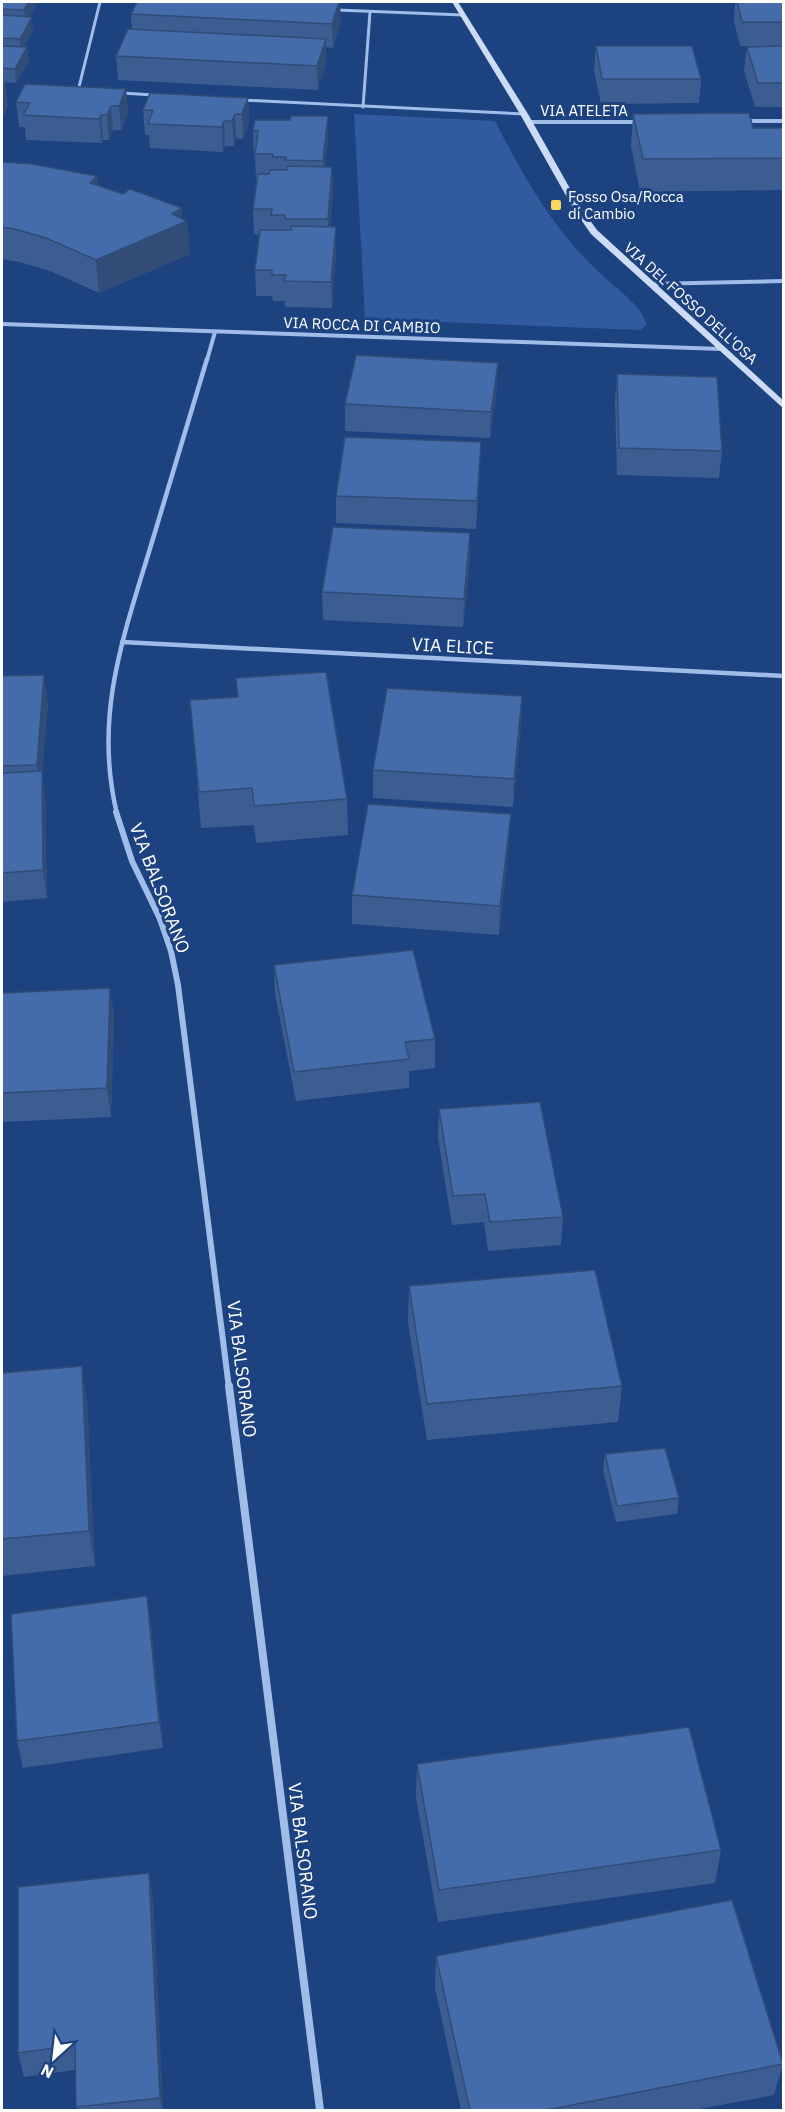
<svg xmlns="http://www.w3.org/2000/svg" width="785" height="2112" font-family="'IBM Plex Sans',sans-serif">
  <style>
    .green { fill: #305b9f }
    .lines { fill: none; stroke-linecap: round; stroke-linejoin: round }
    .lane { stroke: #a0bde9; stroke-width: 3 }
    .street-far3 { stroke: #a0bde9; stroke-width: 4 }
    .street-far2 { stroke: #a0bde9; stroke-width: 4.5 }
    .street-far1 { stroke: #a0bde9; stroke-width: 6 }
    .street { stroke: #a0bde9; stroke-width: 8 }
    .secondary { fill: #ccdcf7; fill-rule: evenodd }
    .wall { fill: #3b5d92 }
    .shaded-wall { fill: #304c77 }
    .building { fill: #456caa; stroke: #304c77; stroke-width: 1.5 }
    .poi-dot { fill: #f9d65e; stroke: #1d4280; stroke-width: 2 }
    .labels { text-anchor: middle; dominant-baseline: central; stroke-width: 6; stroke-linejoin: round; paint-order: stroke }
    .far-street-label { font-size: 15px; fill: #fff; stroke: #1d4280 }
    .far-poi-label { font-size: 15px; fill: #fff; stroke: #1d4280; text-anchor: start }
    .street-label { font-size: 18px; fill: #fff; stroke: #1d4280 }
  </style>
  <rect width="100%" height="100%" fill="#1d4280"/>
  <!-- green -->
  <path class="green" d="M354,114l141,7c29,57 59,110 107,154 15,14 39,30 45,50l-7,5 -275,-11z"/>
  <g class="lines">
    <!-- lane -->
    <g class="lane">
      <polyline points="337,10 463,15"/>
      <polyline points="78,91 100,2"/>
      <polyline points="122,93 153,95"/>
      <polyline points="242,100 524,114"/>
      <polyline points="363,107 370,12"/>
    </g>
    <!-- street-far3 -->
    <g class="street-far3">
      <polyline points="745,121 784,121"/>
      <polyline points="529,122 639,122"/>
      <polyline points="649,284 784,281"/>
      <polyline points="2,324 721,349"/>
      <polyline points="207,360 215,332"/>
    </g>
    <!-- street-far2 -->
    <g class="street-far2">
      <polyline points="122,642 784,676"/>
      <path d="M117,814c-24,-99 7,-179 35,-272 18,-61 37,-122 55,-183"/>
    </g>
    <!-- street-far1 -->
    <polyline class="street-far1" points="116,812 132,861 160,919 171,951 178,985 229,1388"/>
    <!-- street -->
    <polyline class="street" points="229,1386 320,2110"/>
    <!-- secondary -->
    <polygon class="secondary" points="452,2 458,2 528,114 581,208 597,230 784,401 784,409 591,234 573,208 520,114"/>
  </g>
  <!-- wall -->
  <g class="wall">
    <polygon points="2,2 38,2 29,17 33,30 24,47 27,47 29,61 16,83 5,82 8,106 2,118"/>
    <polygon points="735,2 783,2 783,46 740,46 734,21"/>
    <polygon points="131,14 341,21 333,48 326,47 326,63 318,90 118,80 116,56 132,30"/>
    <polygon points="596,46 701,79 699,103 601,104 594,70"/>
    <polygon points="783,46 783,107 755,107 744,71 747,47"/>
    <polygon points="126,89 128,113 121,130 113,130 109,140 103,140 102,143 26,140 25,127 19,127 16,102"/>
    <polygon points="248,98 249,122 243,139 236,138 234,146 225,146 223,152 150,148 149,135 145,135 143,110"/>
    <polygon points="633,114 753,128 783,128 783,190 640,192 631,146"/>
    <polygon points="328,116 328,141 325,167 332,167 333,192 330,226 336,227 336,252 332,308 285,307 285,301 273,301 272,296 256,296 255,270 259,235 254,234 253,209 257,179 256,179 255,156 254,156 253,131 290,120"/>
    <polygon points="2,162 98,186 187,221 190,254 99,293 50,271 19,262 2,259"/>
    <polygon points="617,374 722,451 719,478 617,475 615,401"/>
    <polygon points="497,389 490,438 345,431 345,404"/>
    <polygon points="480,469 476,529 336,523 336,496"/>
    <polygon points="470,561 463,627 323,620 322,592"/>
    <polygon points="2,676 48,703 42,773 45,799 47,898 2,902"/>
    <polygon points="236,678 347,799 348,835 256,843 254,825 201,828 190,700 237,697"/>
    <polygon points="522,696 521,724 513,807 373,798 373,770"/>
    <polygon points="509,843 499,935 352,924 352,895"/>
    <polygon points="274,965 435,1039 435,1068 409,1071 409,1088 296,1101 275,994"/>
    <polygon points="110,988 114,1017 111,1117 2,1122 2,993"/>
    <polygon points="439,1109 563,1217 561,1245 488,1251 484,1222 452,1225 438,1138"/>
    <polygon points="409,1286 622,1386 618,1422 427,1440 408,1323"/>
    <polygon points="2,1373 87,1402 95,1566 2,1576"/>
    <polygon points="605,1454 679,1498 677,1514 616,1522 603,1470"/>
    <polygon points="147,1596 163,1748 23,1768 17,1741"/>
    <polygon points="417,1764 721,1850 715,1883 438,1922 416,1798"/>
    <polygon points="149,1873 153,1898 163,2110 77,2110 75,2070 24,2077 18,2053"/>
    <polygon points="436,1956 783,2064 774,2095 694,2110 461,2110 435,1988"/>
  </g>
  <!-- shaded-wall -->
  <g class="shaded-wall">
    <polygon points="29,2 38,2 26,23 24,10"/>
    <polygon points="339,2 340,2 341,21 333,48 332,24"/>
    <polygon points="32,17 33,30 21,52 20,39"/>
    <polygon points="326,39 326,63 318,90 317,66"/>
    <polygon points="27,47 29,61 16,83 15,69"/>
    <polygon points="5,82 8,106 2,118 2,89"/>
    <polygon points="126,89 128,113 121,130 119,106"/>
    <polygon points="248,98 249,122 243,139 242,114"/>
    <polygon points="111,106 113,130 109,140 107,115"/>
    <polygon points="235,114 236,138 234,146 232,121"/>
    <polygon points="101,115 103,140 102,143 99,119"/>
    <polygon points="328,116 328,141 323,186 323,161"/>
    <polygon points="224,121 225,146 223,152 222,127"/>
    <polygon points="332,167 333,192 328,245 328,219"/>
    <polygon points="97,176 100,208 90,183"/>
    <polygon points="182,208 183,223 187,221 190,254 99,293 96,260"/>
    <polygon points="336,227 336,252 332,308 331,282"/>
    <polygon points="498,363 497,389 490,438 491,412"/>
    <polygon points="481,442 480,469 476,529 477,501"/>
    <polygon points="470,533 470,561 463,627 464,599"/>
    <polygon points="44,675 48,703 42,773 45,799 47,898 43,870 40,793 37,765"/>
    <polygon points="522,696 521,724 513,807 514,779"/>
    <polygon points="511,814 509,843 499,935 500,906"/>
    <polygon points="110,988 114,1017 111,1117 107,1088"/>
    <polygon points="82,1366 87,1402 95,1566 89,1531"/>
    <polygon points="147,1596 151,1623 163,1748 159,1722"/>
    <polygon points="149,1873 153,1898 163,2110 162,2110 160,2098"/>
  </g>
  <!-- building -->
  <g class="building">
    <polygon points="2,2 29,2 24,10 2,9"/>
    <polygon points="137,2 339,2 332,24 131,14"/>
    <polygon points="737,2 783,2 783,22 742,22"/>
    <polygon points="2,15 32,17 20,39 2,38"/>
    <polygon points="128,29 326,39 317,66 116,56"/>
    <polygon points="2,46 27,47 15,69 2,68"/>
    <polygon points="596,46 692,46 701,79 602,79"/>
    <polygon points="783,46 783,83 758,83 747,47"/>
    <polygon points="2,81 5,82 2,89"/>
    <polygon points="25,84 126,89 119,106 111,106 107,115 101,115 99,119 23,115 30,103 16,102"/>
    <polygon points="150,93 248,98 242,114 235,114 232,121 224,121 222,127 148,124 153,110 143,110"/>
    <polygon points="749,113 753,128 783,128 783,158 643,159 633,114"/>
    <polygon points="291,116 328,116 323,161 285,160 286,157 273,157 273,154 255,154 258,131 253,131 255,120 290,120"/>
    <polygon points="2,162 32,164 97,176 90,183 123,194 130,189 182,208 172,214 187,221 96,260 46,238 15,229 2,227"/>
    <polygon points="287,166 332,167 328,219 285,219 285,215 271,215 272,209 253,209 258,174 269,174 270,170 287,170"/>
    <polygon points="291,226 336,227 331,282 284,281 286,275 272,275 272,270 255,270 260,230 291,230"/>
    <polygon points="356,355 498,363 491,412 345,404"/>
    <polygon points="617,374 717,377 722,451 619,448"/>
    <polygon points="345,437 481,442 477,501 336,496"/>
    <polygon points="333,527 470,533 464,599 322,592"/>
    <polygon points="326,672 347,799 254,806 252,788 199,792 190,700 238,697 236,678"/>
    <polygon points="44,675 37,765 2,766 2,676"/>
    <polygon points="387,688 522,696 514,779 373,770"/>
    <polygon points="42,771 43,870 2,873 2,773"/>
    <polygon points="368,804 511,814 500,906 352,895"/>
    <polygon points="413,950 435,1039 405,1042 409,1059 294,1072 274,965"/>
    <polygon points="110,988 107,1088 2,1093 2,993"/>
    <polygon points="540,1102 563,1217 490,1222 485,1194 453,1196 439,1109"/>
    <polygon points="595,1270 622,1386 427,1404 409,1286"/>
    <polygon points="82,1366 89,1531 2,1539 2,1373"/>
    <polygon points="665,1448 679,1498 617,1506 605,1454"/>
    <polygon points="147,1596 159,1722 17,1741 11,1614"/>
    <polygon points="689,1727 721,1850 439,1890 417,1764"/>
    <polygon points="149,1873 160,2098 76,2107 75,2045 18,2053 18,1887"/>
    <polygon points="732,1900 783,2064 546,2110 470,2110 436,1956"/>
  </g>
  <!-- markers -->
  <rect class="poi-dot" x="550" y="199" width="12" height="12" rx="3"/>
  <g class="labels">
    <!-- far-street labels -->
    <g class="far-street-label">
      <text x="584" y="110">VIA ATELETA</text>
      <text transform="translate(691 303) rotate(42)">VIA DEL FOSSO DELL'OSA</text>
      <text transform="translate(362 325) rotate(2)">VIA ROCCA DI CAMBIO</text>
    </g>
    <!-- far-poi labels -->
    <g class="far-poi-label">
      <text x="568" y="196">Fosso Osa/Rocca<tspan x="568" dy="17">di Cambio</tspan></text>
    </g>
    <!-- street labels -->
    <g class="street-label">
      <text transform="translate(453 646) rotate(3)">VIA ELICE</text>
      <text transform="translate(160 888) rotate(69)">VIA BALSORANO</text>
      <text transform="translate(242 1369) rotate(83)">VIA BALSORANO</text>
      <text transform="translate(303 1851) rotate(83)">VIA BALSORANO</text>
    </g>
  </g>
  <!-- border -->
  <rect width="785" height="2112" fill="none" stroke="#ffffff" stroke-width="6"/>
  <!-- north arrow -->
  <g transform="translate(54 2058) rotate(207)" stroke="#1d4280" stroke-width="4.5" paint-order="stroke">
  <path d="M0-4.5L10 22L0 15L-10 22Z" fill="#ffffff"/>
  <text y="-9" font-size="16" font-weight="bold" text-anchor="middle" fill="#ffffff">N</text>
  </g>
</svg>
